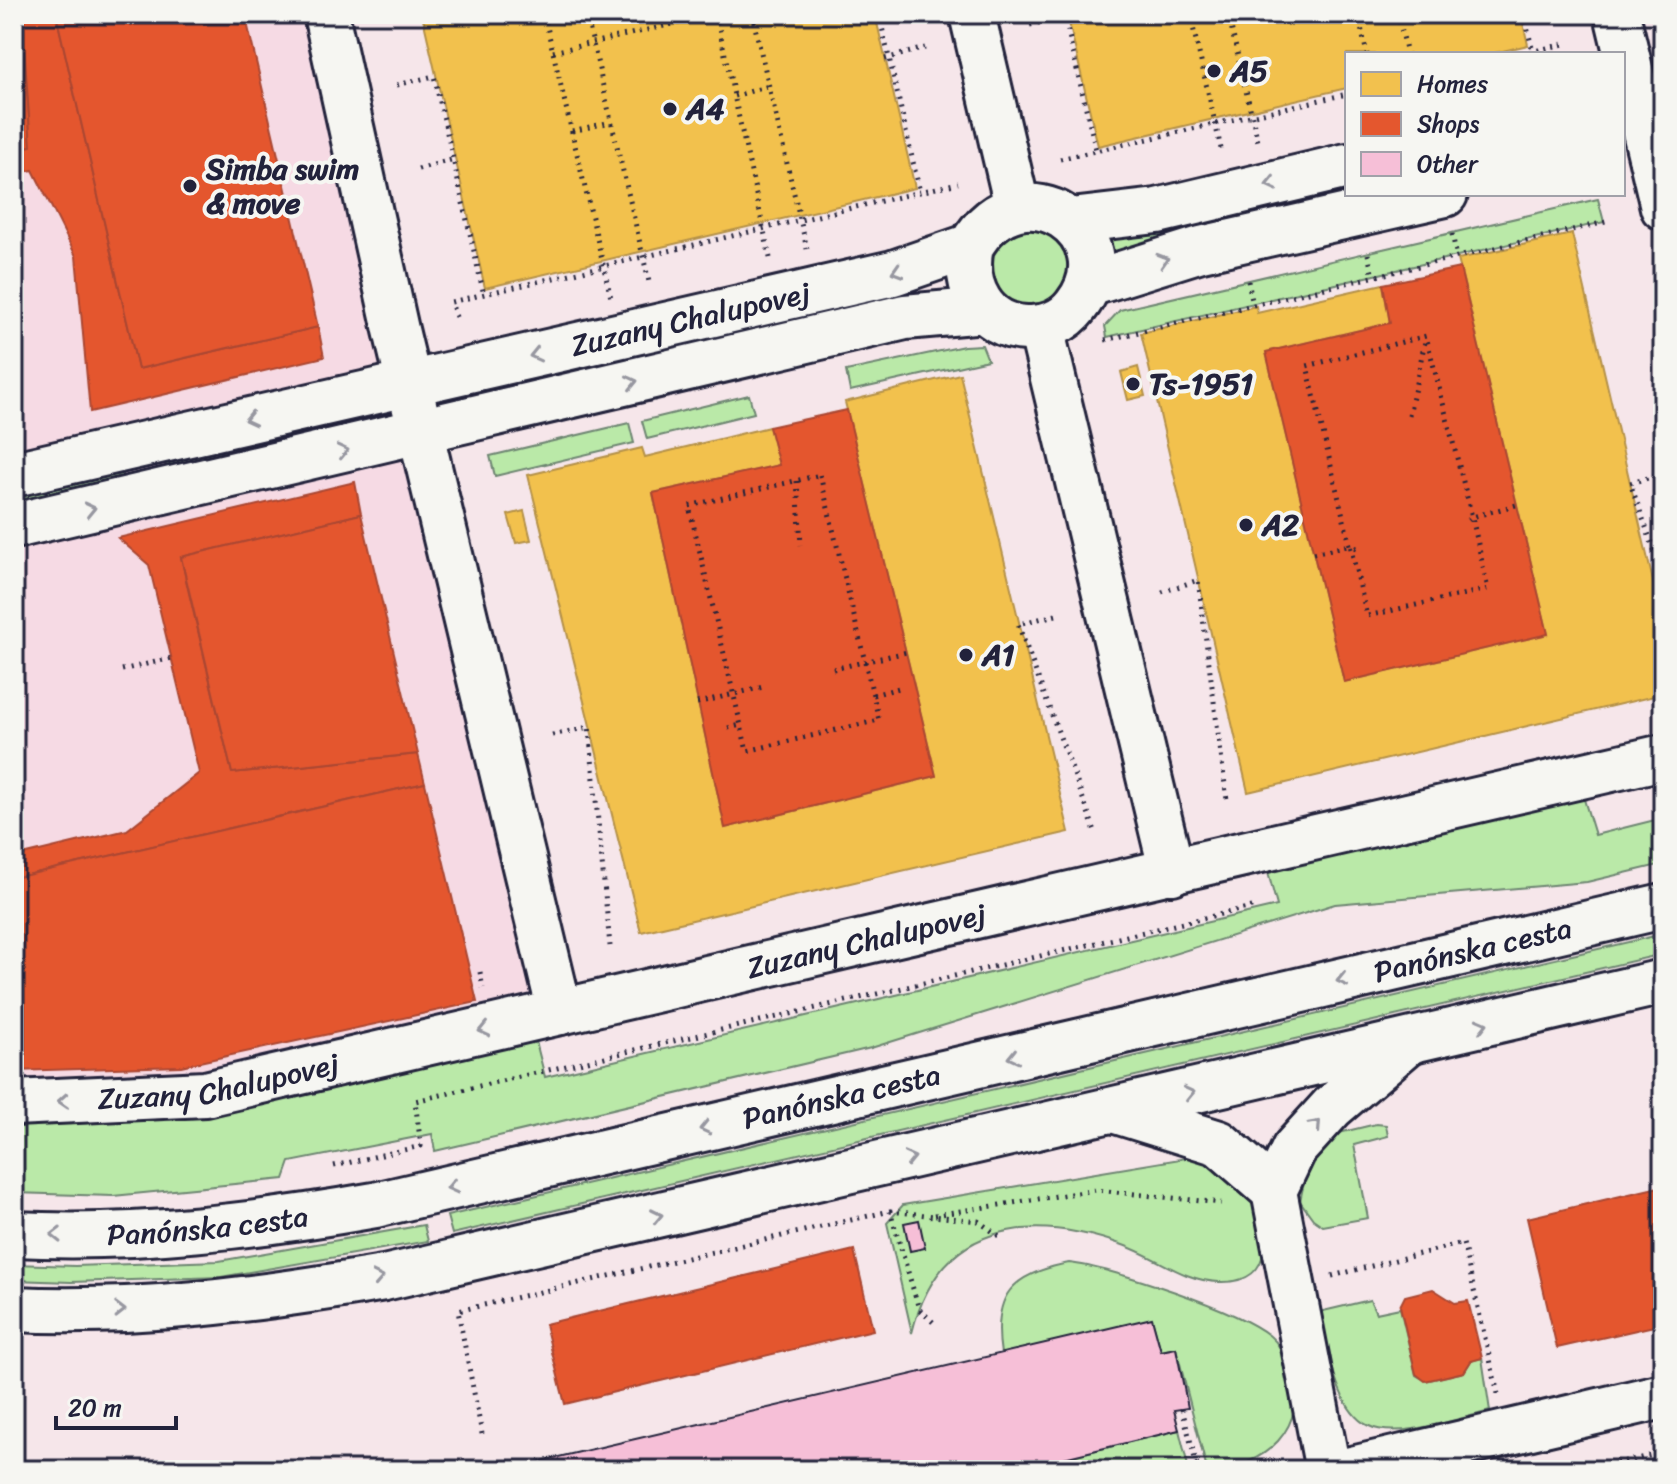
<svg xmlns="http://www.w3.org/2000/svg" width="1677" height="1484" font-family="Sriracha,sans-serif">
  <style>
    .built { fill: #f6dae4 }
    .green { fill: #bae9a8; stroke: #6e8672; stroke-width: 2 }
    .homes { fill: #f2c14e; stroke: #b49148; stroke-width: 2 }
    .shops { fill: #e4572e; stroke: #aa4732; stroke-width: 2 }
    .building { fill: #f6bfd7; stroke: #22223b; stroke-width: 2 }
    .lines { fill: none; stroke-linecap: round; stroke-linejoin: round }
    .street-casing { stroke: #22223b; stroke-width: 50 }
    .secondary-casing { stroke: #22223b; stroke-width: 50 }
    .path { stroke: #22223b; stroke-width: 5; stroke-dasharray: 2 6; stroke-linecap: butt }
    .street { stroke: #f6f6f2; stroke-width: 44 }
    .secondary { stroke: #f6f6f2; stroke-width: 44 }
    .oneway { stroke: #9797a0 }
    .poi-dot { fill: #22223b; stroke: #f6f6f2; stroke-width: 3 }
    .labels { text-anchor: middle; dominant-baseline: central; stroke-width: 8; stroke-linejoin: round; paint-order: stroke }
    .poi-label { font-size: 30px; font-weight: bold; fill: #22223b; stroke: #f6f6f2; text-anchor: start }
    .street-label { font-size: 30px; fill: #22223b; stroke: #f6f6f2 }
  </style>
  <rect width="100%" height="100%" fill="#f6e6ea"/>
  <filter id="ink" filterUnits="userSpaceOnUse"><feTurbulence type="fractalNoise" baseFrequency=".0125" numOctaves="2"/><feDisplacementMap in="SourceGraphic" scale="16" xChannelSelector="R" yChannelSelector="G"/><feConvolveMatrix kernelMatrix="1 2 1 2 8 2 1 2 1" color-interpolation-filters="sRGB"/></filter>
  <g filter="url(#ink)">
    <!-- built -->
    <polygon class="built" points="14,14 307,14 545,1012 205,1084 14,1093"/>
    <!-- green -->
    <g class="green">
      <polygon points="1347,182 1347,194 1115,259 1108,233"/>
      <polygon points="1598,199 1604,222 1107,337 1105,326 1120,310"/>
      <circle cx="1029" cy="267" r="40"/>
      <polygon points="982,345 988,360 850,391 846,371 964,346"/>
      <polygon points="749,395 754,413 647,439 642,421"/>
      <polygon points="366,414 370,431 169,479 164,455"/>
      <polygon points="629,423 634,443 495,476 490,456"/>
      <polygon points="120,466 126,488 14,514 14,490"/>
      <polygon points="1582,793 1595,835 1663,818 1663,864 1587,882 1335,904 871,1048 435,1151 432,1134 290,1162 284,1179 113,1196 14,1193 14,1120 535,1038 545,1077 1277,906 1266,865"/>
      <polygon points="1663,934 1663,954 452,1234 447,1216"/>
      <polygon points="1376,1124 1386,1125 1388,1136 1354,1145 1368,1218 1323,1226 1313,1219 1300,1201 1310,1155 1339,1133"/>
      <path d="M1204,1155c12,10 33,21 42,34 23,37 33,95 -27,93 -36,-1 -64,-26 -96,-37 -94,-33 -184,-23 -211,88l-25,-110 16,-18z"/>
      <polygon points="424,1225 428,1241 221,1277 71,1282 14,1280 14,1264 75,1266 219,1261"/>
      <path d="M1069,1263c41,4 170,47 201,73 10,8 14,20 19,31 24,60 -26,103 -82,103l-31,-122 -15,3 -9,-32 -151,35c-9,-59 10,-80 68,-91z"/>
      <path d="M1370,1300l6,13 24,-5 16,67 10,6 38,-9 7,-11 11,-3 8,53c-127,34 -143,37 -171,-99z"/>
      <polygon points="1179,1430 1189,1470 1045,1470 1047,1462"/>
    </g>
    <!-- homes -->
    <g class="homes">
      <polygon points="422,14 875,14 915,188 485,288"/>
      <polygon points="1067,14 1521,14 1528,45 1490,54 1347,54 1347,88 1098,146"/>
      <polygon points="1572,234 1663,624 1663,694 1248,792 1141,333 1256,306 1257,313 1383,284 1390,323 1266,352 1344,682 1548,634 1458,259"/>
      <polygon points="1138,367 1145,396 1128,400 1121,372"/>
      <polygon points="960,374 1069,832 641,932 528,475 642,448 645,457 769,427 779,465 653,493 725,828 936,776 845,402"/>
      <polygon points="524,511 531,540 516,543 508,515"/>
    </g>
    <!-- shops -->
    <g class="shops">
      <polygon points="14,14 22,14 31,146 14,150"/>
      <polygon points="22,14 56,14 138,369 318,327 324,357 90,412 76,256 33,170 14,174 14,150 31,146"/>
      <polygon points="56,14 245,14 318,327 138,369"/>
      <polygon points="1460,268 1548,634 1344,682 1266,352 1390,323 1383,284"/>
      <polygon points="847,410 936,776 725,828 653,493 779,465 769,427"/>
      <polygon points="355,482 361,514 181,557 188,589 232,773 418,754 425,783 14,878 14,857 127,830 199,773 149,565 118,538"/>
      <polygon points="361,514 418,754 232,773 181,557"/>
      <polygon points="425,783 477,1002 181,1066 14,1071 14,878"/>
      <polygon points="1663,1186 1663,1324 1557,1348 1527,1218"/>
      <polygon points="854,1250 873,1330 565,1404 545,1324"/>
      <polygon points="1433,1289 1455,1303 1468,1301 1482,1358 1471,1361 1464,1372 1425,1381 1416,1374 1400,1306 1405,1296"/>
    </g>
    <!-- building -->
    <g class="building">
      <polygon points="919,1220 925,1248 910,1251 904,1223"/>
      <polygon points="1152,1318 1161,1351 1176,1348 1188,1408 1174,1410 1179,1430 1047,1462 1045,1470 521,1470 520,1466"/>
    </g>
    <g class="lines">
      <!-- street casing -->
      <g class="street-casing">
        <g id="street">
          <polyline points="326,14 396,330 560,1012"/>
          <polyline points="972,14 1017,206"/>
          <polyline points="1617,14 1663,207"/>
          <polyline points="1071,221 1157,211 1347,166"/>
          <polyline points="1089,284 1201,249 1445,194"/>
          <polyline points="1041,328 1172,872"/>
          <path id="s1" d="M14,474l879,-201 78,-27c51,-88 160,-10 105,60 -11,15 -30,23 -49,22 -45,-1 -64,-43 -56,-82"/>
          <polyline points="14,526 905,317 985,310"/>
          <path id="s2" d="M14,1103l191,-9 1458,-337"/>
          <polyline points="1113,1110 1219,1143 1274,1191"/>
          <polyline points="1274,1191 1328,1470"/>
          <polyline points="1274,1191 1294,1149 1332,1107 1407,1043"/>
          <polyline points="1348,1470 1663,1396"/>
        </g>
      </g>
      <!-- secondary casing -->
      <g class="secondary-casing">
        <g id="secondary">
          <path id="s3" d="M14,1234c122,6 241,-8 361,-29l1288,-299"/>
          <path d="M14,1309c125,6 247,-10 370,-31l1279,-296"/>
        </g>
      </g>
      <!-- path -->
      <g class="path">
        <polyline points="544,14 611,298"/>
        <polyline points="586,14 650,286"/>
        <polyline points="716,14 770,258"/>
        <polyline points="752,14 807,249"/>
        <polyline points="879,14 920,192"/>
        <polyline points="1064,14 1096,151"/>
        <polyline points="1190,14 1222,153"/>
        <polyline points="1228,14 1259,146"/>
        <polyline points="1358,14 1367,54"/>
        <polyline points="1398,14 1407,54"/>
        <polyline points="1524,14 1533,52"/>
        <polyline points="1030,25 1067,15"/>
        <polyline points="553,52 716,14"/>
        <polyline points="1522,54 1568,43"/>
        <polyline points="885,59 925,48"/>
        <polyline points="397,85 434,76 484,295"/>
        <polyline points="734,96 769,86"/>
        <polyline points="572,131 611,122"/>
        <polyline points="1060,159 1347,94"/>
        <polyline points="418,169 455,159"/>
        <polyline points="1452,234 1457,257"/>
        <polyline points="1368,254 1373,277"/>
        <polyline points="1248,281 1253,305"/>
        <polyline points="456,317 451,302 958,183"/>
        <polyline points="1105,340 1610,221"/>
        <polyline points="1409,415 1426,337"/>
        <polyline points="1663,474 1630,483 1663,574"/>
        <polygon points="820,475 879,720 747,751 689,506"/>
        <polyline points="797,481 801,545"/>
        <polyline points="1357,548 1350,545 1307,366 1426,336 1472,517 1465,523"/>
        <polyline points="1313,553 1350,545 1367,616 1488,589 1472,517 1516,505"/>
        <polyline points="1162,592 1198,580 1227,800"/>
        <polyline points="1056,615 1018,624 1095,831"/>
        <polyline points="833,669 907,652"/>
        <polyline points="122,670 172,658"/>
        <polyline points="873,695 899,688"/>
        <polyline points="697,703 763,687"/>
        <polyline points="728,728 741,725"/>
        <polyline points="552,735 589,727 610,946"/>
        <polyline points="480,972 483,988"/>
        <polyline points="334,1166 421,1146 415,1101 1256,906"/>
        <polyline points="890,1211 978,1221 1003,1239"/>
        <polyline points="935,1215 1096,1190 1221,1203"/>
        <polyline points="1332,1276 1463,1243 1498,1394"/>
        <polyline points="1182,1409 1198,1470"/>
        <polyline points="482,1434 458,1311 890,1211 919,1309 934,1323"/>
        <polyline points="1585,1470 1663,1453"/>
      </g>
      <!-- street -->
      <use href="#street" class="street"/>
      <!-- secondary -->
      <use href="#secondary" class="secondary"/>
    </g>
    <!-- one-way arrows -->
    <defs><path id="oneway-chevron" d="M-2-3.5L2.5 0L-2 3.5" fill="none" stroke-width="1.6" stroke-linecap="round" stroke-linejoin="round" transform="scale(2)"/></defs>
    <g class="oneway">
      <use href="#oneway-chevron" transform="translate(1271 184) rotate(167)"/>
      <use href="#oneway-chevron" transform="translate(1163 260) rotate(-17)"/>
      <use href="#oneway-chevron" transform="translate(897 271) rotate(163)"/>
      <use href="#oneway-chevron" transform="translate(535 355) rotate(167)"/>
      <use href="#oneway-chevron" transform="translate(632 382) rotate(-13)"/>
      <use href="#oneway-chevron" transform="translate(250 419) rotate(167)"/>
      <use href="#oneway-chevron" transform="translate(343 451) rotate(-13)"/>
      <use href="#oneway-chevron" transform="translate(90 509) rotate(-13)"/>
      <use href="#oneway-chevron" transform="translate(1342 980) rotate(167)"/>
      <use href="#oneway-chevron" transform="translate(1482 1025) rotate(-14)"/>
      <use href="#oneway-chevron" transform="translate(484 1030) rotate(167)"/>
      <use href="#oneway-chevron" transform="translate(1013 1057) rotate(167)"/>
      <use href="#oneway-chevron" transform="translate(1189 1093) rotate(-13)"/>
      <use href="#oneway-chevron" transform="translate(63 1101) rotate(177)"/>
      <use href="#oneway-chevron" transform="translate(1316 1125) rotate(-48)"/>
      <use href="#oneway-chevron" transform="translate(705 1128) rotate(167)"/>
      <use href="#oneway-chevron" transform="translate(910 1158) rotate(-13)"/>
      <use href="#oneway-chevron" transform="translate(452 1187) rotate(167)"/>
      <use href="#oneway-chevron" transform="translate(657 1216) rotate(-12)"/>
      <use href="#oneway-chevron" transform="translate(56 1235) rotate(-179)"/>
      <use href="#oneway-chevron" transform="translate(378 1278) rotate(-11)"/>
      <use href="#oneway-chevron" transform="translate(120 1310) rotate(-1)"/>
    </g>
  </g>
  <!-- markers -->
  <g class="poi-dot">
    <circle cx="1214" cy="71" r="8"/>
    <circle cx="670" cy="109" r="8"/>
    <circle cx="190" cy="186" r="8"/>
    <circle cx="1133" cy="384" r="8"/>
    <circle cx="1246" cy="525" r="8"/>
    <circle cx="966" cy="655" r="8"/>
  </g>
  <g class="labels">
    <!-- poi labels -->
    <g class="poi-label">
      <text x="1230" y="71">A5</text>
      <text x="686" y="109">A4</text>
      <text x="206" y="169">Simba swim<tspan x="206" dy="34">&amp; move</tspan></text>
      <text x="1149" y="384">Ts-1951</text>
      <text x="1262" y="525">A2</text>
      <text x="982" y="655">A1</text>
    </g>
    <!-- street labels -->
    <g class="street-label">
      <text stroke="none"><textPath href="#s1" startOffset="694">Zuzany Chalupovej</textPath></text>
      <text stroke="none"><textPath href="#s2" startOffset="870">Zuzany Chalupovej</textPath></text>
      <text stroke="none"><textPath href="#s3" startOffset="1490">Panónska cesta</textPath></text>
      <text stroke="none"><textPath href="#s2" startOffset="206">Zuzany Chalupovej</textPath></text>
      <text stroke="none"><textPath href="#s3" startOffset="842">Panónska cesta</textPath></text>
      <text stroke="none"><textPath href="#s3" startOffset="194">Panónska cesta</textPath></text>
    </g>
  </g>
  <!-- margin -->
  <rect width="1677" height="1484" fill="none" stroke="#f6f6f2" stroke-width="48"/>
  <rect x="24" y="24" width="1629" height="1436" fill="none" stroke="#22223b" stroke-width="3" filter="url(#ink)"/>
  <!-- legend -->
  <rect x="1345" y="52" width="280" height="144" fill="#f6f6f2" stroke="#a1a1a9" stroke-width="2"/>
  <rect x="1361" y="72" width="40" height="24" fill="#f2c14e" stroke="#a1a1a9" stroke-width="2"/>
  <text x="1417" y="92" font-size="24" fill="#22223b">Homes</text>
  <rect x="1361" y="112" width="40" height="24" fill="#e4572e" stroke="#a1a1a9" stroke-width="2"/>
  <text x="1417" y="132" font-size="24" fill="#22223b">Shops</text>
  <rect x="1361" y="152" width="40" height="24" fill="#f6bfd7" stroke="#a1a1a9" stroke-width="2"/>
  <text x="1417" y="172" font-size="24" fill="#22223b">Other</text>
  <!-- scale -->
  <path d="M56 1416v12h120v-12" fill="none" stroke="#22223b" stroke-width="4"/>
  <text x="68" y="1416" font-size="24" fill="#22223b" stroke="#f6f6f2" stroke-width="6" paint-order="stroke">20 m</text>
</svg>
